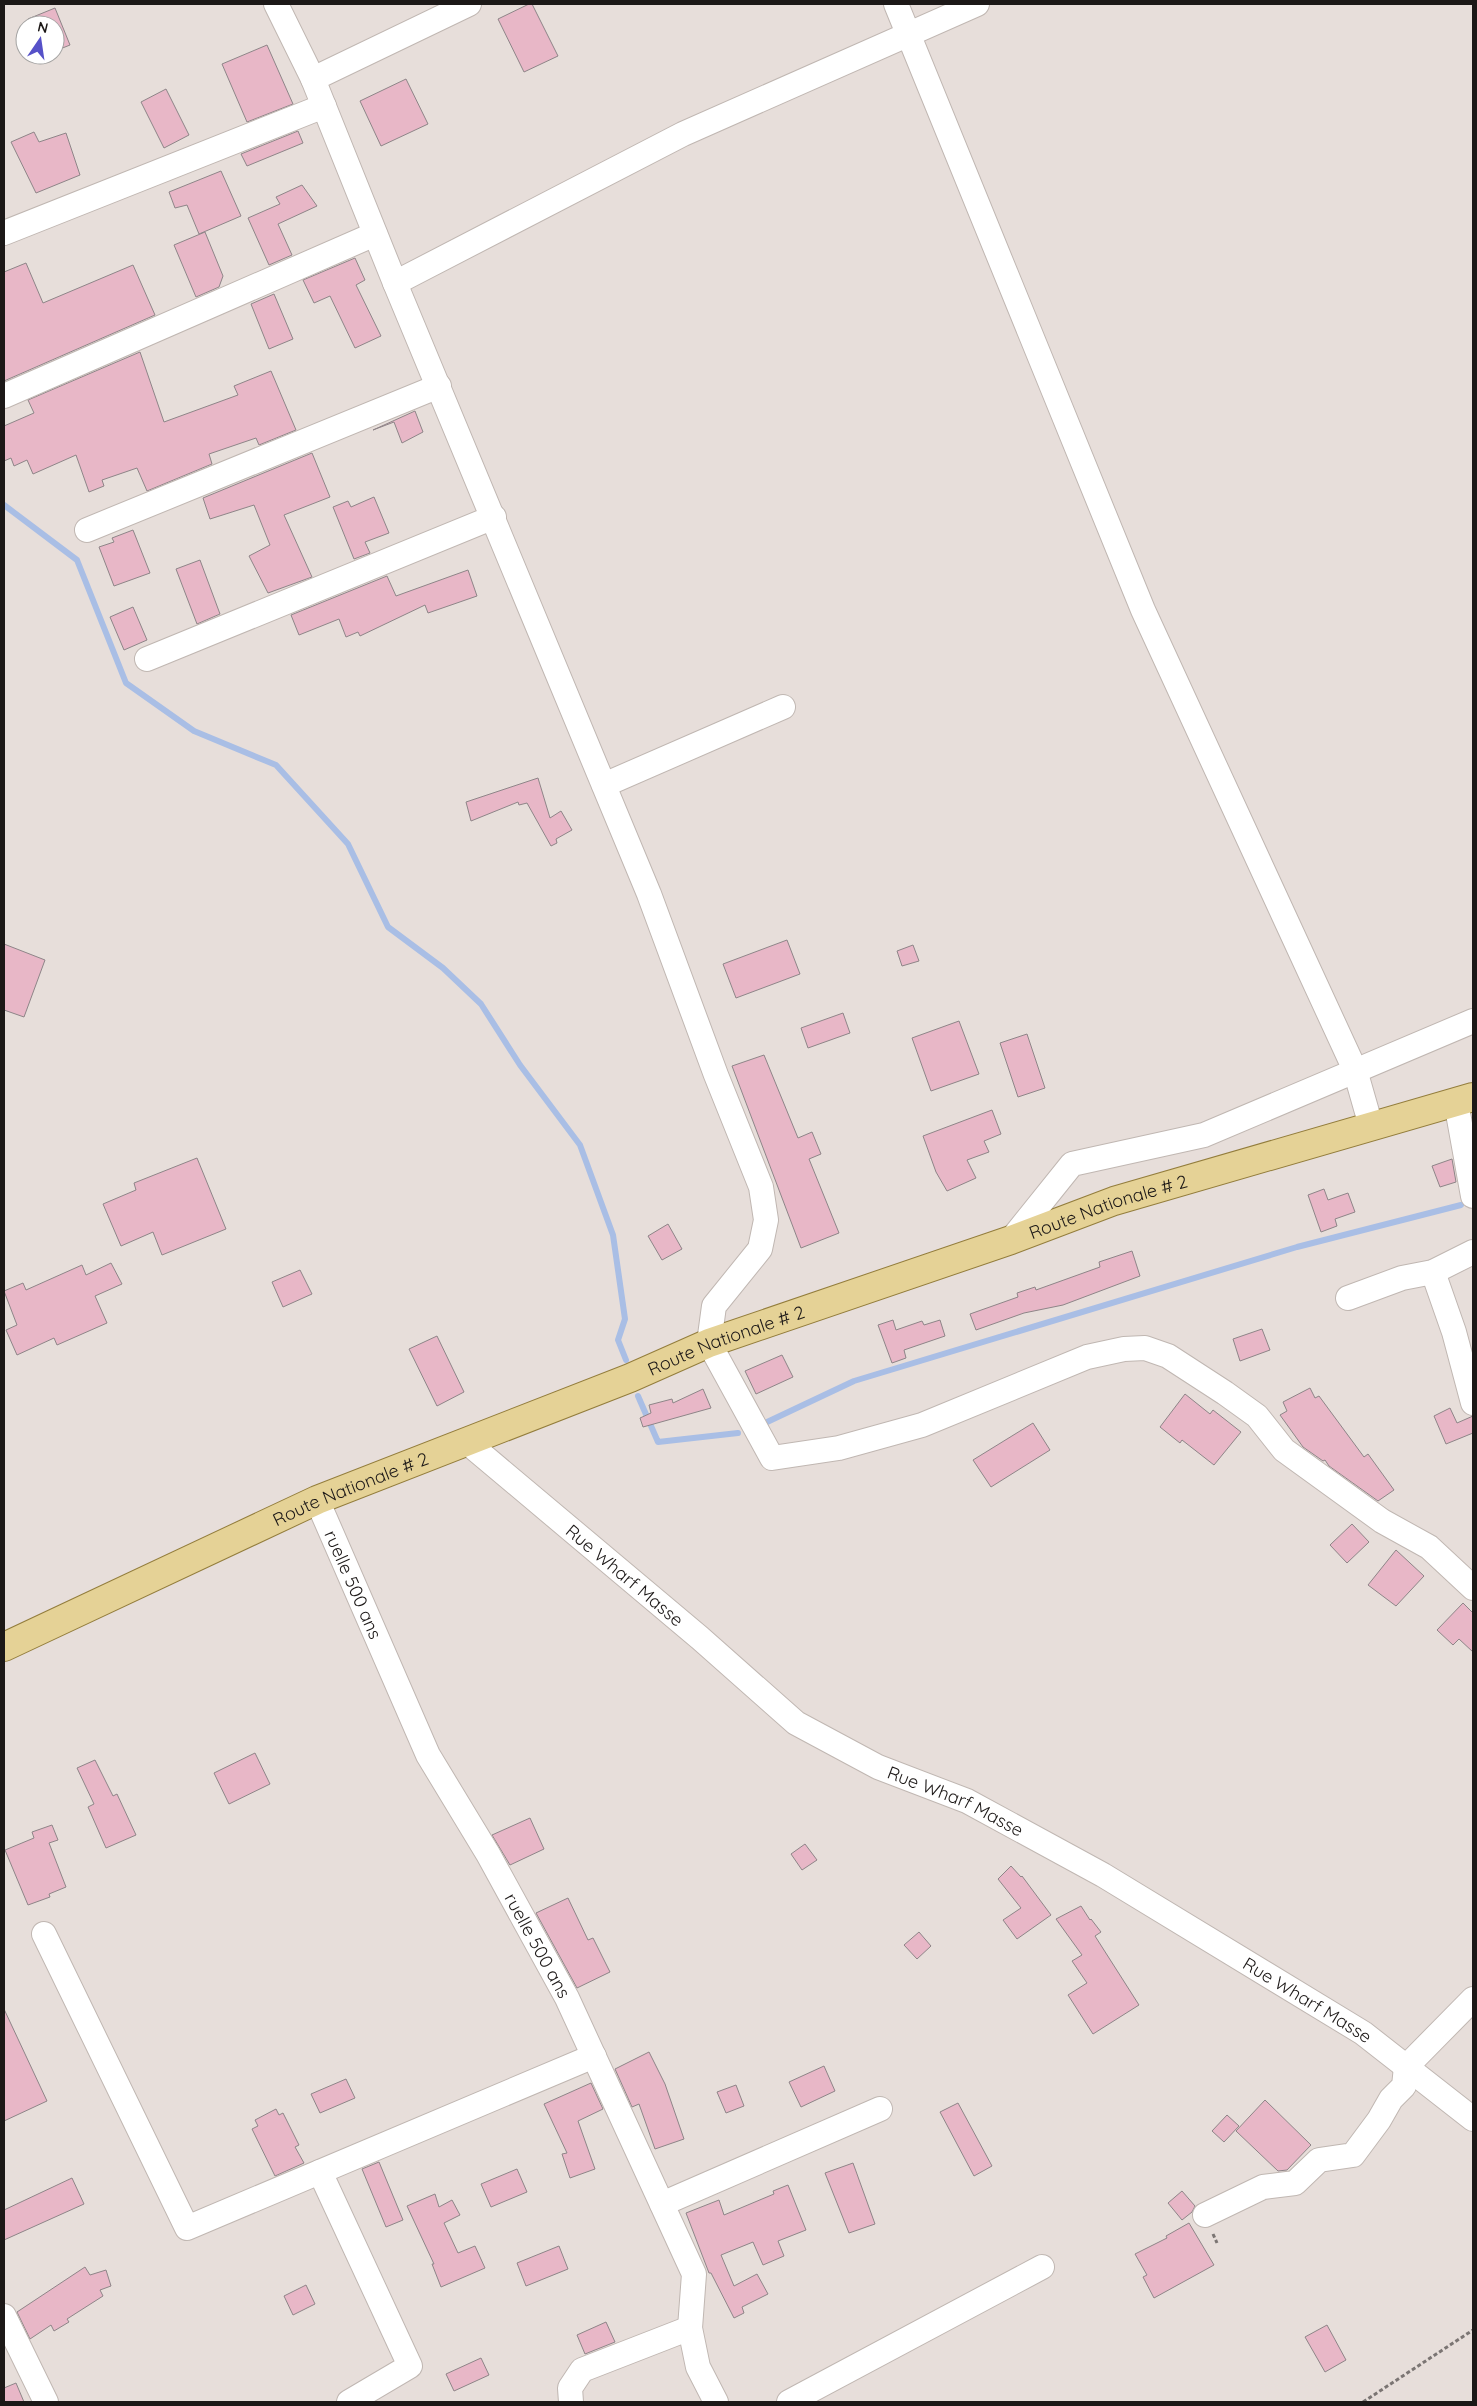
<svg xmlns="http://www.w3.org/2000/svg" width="1477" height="2406" font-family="Quicksand,sans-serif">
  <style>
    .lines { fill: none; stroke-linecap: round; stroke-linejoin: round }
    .stream { stroke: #a9bee5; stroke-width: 6 }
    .building { fill: #e8b7c7; stroke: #8e8588 }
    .street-casing { stroke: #c0b7b2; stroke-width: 26 }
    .primary-casing { stroke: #937d3c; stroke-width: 30 }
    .path { stroke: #7b7573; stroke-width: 3; stroke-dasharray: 4 2.5; stroke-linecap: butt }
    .street { stroke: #fff; stroke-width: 24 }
    .primary { stroke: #e5d296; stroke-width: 28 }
    .labels { text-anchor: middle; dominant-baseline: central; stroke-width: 4.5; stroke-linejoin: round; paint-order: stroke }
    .street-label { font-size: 18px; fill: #1c1817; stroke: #fff }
  </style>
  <rect width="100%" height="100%" fill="#e7deda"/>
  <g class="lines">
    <!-- stream -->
    <g class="stream">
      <polyline points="4,505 77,560 126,683 194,731 276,765 348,844 388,927 443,968 481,1004 520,1065 580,1145 613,1235 625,1319 618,1340 626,1360"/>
      <polyline points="638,1396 658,1442 738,1433"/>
      <polyline points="765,1423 854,1381 1297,1247 1461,1205"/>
    </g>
  </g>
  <!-- building -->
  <g class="building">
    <polygon points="529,4 532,4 558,56 524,72 498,19"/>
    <polygon points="55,8 70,45 55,51 55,25 30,25 28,19"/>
    <polygon points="267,45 293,104 247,122 222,64"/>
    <polygon points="406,79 428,124 381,146 360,101"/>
    <polygon points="166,89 189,135 164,148 141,102"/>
    <polygon points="298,131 303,143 247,166 241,154"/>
    <polygon points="34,132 39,142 66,133 80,175 36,193 11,142"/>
    <polygon points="221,171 241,216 199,234 187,205 175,208 169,192"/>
    <polygon points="302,185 317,206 278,224 292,255 269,265 248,218 280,204 276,197"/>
    <polygon points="205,232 223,276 219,287 196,297 174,245"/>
    <polygon points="355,258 365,280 356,285 381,336 355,348 330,296 314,303 303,280"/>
    <polygon points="26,263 43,303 133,265 155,315 4,381 4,272"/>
    <polygon points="274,294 293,339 269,349 251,304"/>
    <polygon points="140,352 164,422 238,395 234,386 271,371 296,430 259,445 256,438 209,454 212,464 147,491 137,468 102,480 104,486 89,492 76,455 33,474 27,460 14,466 11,458 4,461 4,426 34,413 28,400"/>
    <polygon points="415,411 423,432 402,443 394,422 373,430"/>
    <polygon points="312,453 330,497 284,515 312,577 268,593 249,556 270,545 254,505 210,519 203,498"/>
    <polygon points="374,497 389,533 365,542 370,553 354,559 333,507 348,501 351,507"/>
    <polygon points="133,530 150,573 114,586 99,547 114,542 112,538"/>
    <polygon points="200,560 220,614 197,624 176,569"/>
    <polygon points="468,570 477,596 428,613 425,605 360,636 358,632 346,637 339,619 299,635 291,615 387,576 396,596"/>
    <polygon points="133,607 147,640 124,650 110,617"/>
    <polygon points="538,778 550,818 561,811 572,830 556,839 557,843 551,846 527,803 519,805 518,802 471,821 466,802"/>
    <polygon points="787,940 800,974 736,998 723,964"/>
    <polygon points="4,944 45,960 24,1017 4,1010"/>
    <polygon points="913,945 919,961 902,966 897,951"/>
    <polygon points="843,1013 850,1033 808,1048 801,1028"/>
    <polygon points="959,1021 979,1074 931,1091 912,1038"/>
    <polygon points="1027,1034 1045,1088 1018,1097 1000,1043"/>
    <polygon points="764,1055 798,1138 812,1132 821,1154 809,1159 839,1233 801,1248 732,1066"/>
    <polygon points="992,1110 1001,1134 984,1141 989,1152 967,1160 976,1178 947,1191 936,1172 923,1136"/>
    <polygon points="197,1158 226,1229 162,1255 153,1232 121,1246 103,1204 136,1190 134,1183"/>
    <polygon points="1452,1159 1456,1182 1440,1187 1432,1166"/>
    <polygon points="1324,1189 1328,1200 1348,1193 1355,1212 1335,1219 1337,1226 1321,1232 1308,1195"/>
    <polygon points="668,1224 682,1249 662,1260 648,1236"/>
    <polygon points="1132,1251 1140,1276 1063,1305 1024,1313 976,1330 970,1314 1018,1297 1017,1293 1035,1287 1036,1290 1100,1267 1099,1262"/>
    <polygon points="111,1263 122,1284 95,1296 107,1323 57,1345 54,1338 17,1355 6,1330 17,1325 4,1291 23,1283 26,1290 82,1265 86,1275"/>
    <polygon points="300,1270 312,1294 283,1307 272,1282"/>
    <polygon points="893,1320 896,1330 922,1321 924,1325 940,1320 945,1336 904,1350 906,1358 892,1363 878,1325"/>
    <polygon points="1262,1329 1270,1350 1240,1361 1233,1339"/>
    <polygon points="437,1336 464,1392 437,1406 409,1349"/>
    <polygon points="782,1355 793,1377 756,1394 745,1371"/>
    <polygon points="1310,1388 1315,1398 1319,1396 1364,1457 1368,1454 1394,1490 1378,1501 1329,1466 1325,1460 1323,1461 1303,1447 1280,1415 1287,1411 1283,1402"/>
    <polygon points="703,1389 711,1408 643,1427 640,1418 651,1413 649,1405 672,1399 673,1403"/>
    <polygon points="1185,1394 1210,1414 1213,1410 1241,1432 1214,1465 1182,1440 1180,1443 1160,1427"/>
    <polygon points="1450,1408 1457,1423 1473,1416 1473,1433 1446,1444 1434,1416"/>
    <polygon points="1033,1423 1050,1450 991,1487 973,1460"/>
    <polygon points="1352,1524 1369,1542 1347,1563 1330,1545"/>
    <polygon points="1396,1550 1424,1576 1396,1606 1368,1585"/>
    <polygon points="1463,1603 1473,1613 1473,1652 1459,1639 1453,1645 1437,1630"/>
    <polygon points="255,1753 270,1784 229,1804 214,1773"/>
    <polygon points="95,1760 113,1796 117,1794 136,1835 106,1848 88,1807 94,1804 77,1768"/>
    <polygon points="530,1818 544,1849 510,1865 492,1835"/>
    <polygon points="52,1825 58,1840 49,1843 66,1887 49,1894 50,1897 28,1905 5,1850 34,1838 32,1832"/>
    <polygon points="805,1844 817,1860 802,1870 791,1854"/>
    <polygon points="1011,1866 1021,1877 1022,1876 1051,1915 1017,1939 1003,1920 1021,1908 998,1879"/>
    <polygon points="568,1898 588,1940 593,1938 610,1972 577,1988 536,1913"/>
    <polygon points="1081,1906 1090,1920 1091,1919 1101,1932 1095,1936 1139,2005 1093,2034 1068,1995 1087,1983 1072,1961 1082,1955 1056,1919"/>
    <polygon points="919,1932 931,1946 917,1959 904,1945"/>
    <polygon points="4,2009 47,2101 4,2121"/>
    <polygon points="649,2052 665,2084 684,2139 655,2149 639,2104 632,2107 615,2069"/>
    <polygon points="824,2066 835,2091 801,2107 789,2082"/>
    <polygon points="346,2079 355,2098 320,2113 311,2094"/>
    <polygon points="591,2083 603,2109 578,2121 595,2169 570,2178 562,2154 567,2153 544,2104"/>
    <polygon points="736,2085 744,2106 726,2113 717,2092"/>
    <polygon points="1265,2100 1311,2145 1287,2170 1278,2171 1236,2131"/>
    <polygon points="958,2103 992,2166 974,2176 940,2112"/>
    <polygon points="276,2109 279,2115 283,2113 299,2145 295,2147 304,2163 275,2176 252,2129 258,2126 255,2120"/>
    <polygon points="1227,2115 1239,2126 1224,2142 1212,2131"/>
    <polygon points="379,2162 403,2220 386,2227 362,2169"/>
    <polygon points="853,2163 875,2224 849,2233 825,2173"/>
    <polygon points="517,2169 527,2192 491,2207 481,2184"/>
    <polygon points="72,2178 84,2204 4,2240 4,2210"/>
    <polygon points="788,2185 806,2230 778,2241 784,2256 763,2265 753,2242 721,2255 734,2286 757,2274 768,2294 742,2307 744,2313 734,2318 711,2273 709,2273 686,2213 719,2200 724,2215 774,2194 773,2191"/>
    <polygon points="1182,2191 1195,2206 1192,2212 1182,2220 1168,2203"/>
    <polygon points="435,2194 439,2207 452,2200 460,2215 444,2223 458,2253 475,2246 485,2268 441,2287 432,2264 434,2264 407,2206"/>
    <polygon points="1189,2223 1214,2265 1154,2298 1143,2277 1147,2275 1135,2254 1167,2238 1166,2236"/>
    <polygon points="559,2246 568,2269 526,2286 517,2263"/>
    <polygon points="85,2267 90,2275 106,2270 111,2286 100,2290 103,2296 67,2319 69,2322 54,2331 51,2325 30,2339 17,2312"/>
    <polygon points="306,2285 315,2304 293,2315 284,2296"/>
    <polygon points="606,2322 615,2342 585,2354 577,2335"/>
    <polygon points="1327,2325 1346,2360 1325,2372 1305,2337"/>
    <polygon points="481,2358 489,2375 454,2391 446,2374"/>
    <polygon points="16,2383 24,2402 4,2402 4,2388"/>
  </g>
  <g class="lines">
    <!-- street casing -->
    <g class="street-casing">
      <g id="street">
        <polyline points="276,4 313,79 395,283 649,894 716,1075 761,1187 766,1220 760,1249 714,1306 709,1343 772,1458 839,1448 922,1425 1087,1357 1124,1349 1145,1348 1168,1356 1225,1393 1257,1416 1284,1450 1382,1521 1429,1547 1473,1588"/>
        <polyline points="896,4 1143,610 1355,1070 1371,1126"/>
        <polyline points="313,79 469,4"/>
        <polyline points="4,233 324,106"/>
        <polyline points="395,283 683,134 977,4"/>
        <polyline points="4,396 375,234"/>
        <polyline points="87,530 439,386"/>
        <polyline points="147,659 494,517"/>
        <polyline points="604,785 783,707"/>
        <polyline points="1456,1102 1473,1196"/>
        <polyline points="1011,1240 1072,1164 1204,1135 1473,1021"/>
        <polyline points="1433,1272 1454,1332 1473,1403"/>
        <polyline points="1348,1298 1402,1278 1433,1272 1473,1252"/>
        <path id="s1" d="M468,1443l232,195 96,85 82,44 89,34 136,74 260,158 110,86"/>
        <path id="s2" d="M317,1500l111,255 60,99 79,144 127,276 -4,54 8,39 18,35"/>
        <polyline points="44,1934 187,2228 594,2056"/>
        <polyline points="320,2172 410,2366 349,2402"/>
        <polyline points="662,2204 880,2109"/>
        <polyline points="1205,2215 1263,2187 1295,2183 1319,2160 1353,2155 1379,2120 1391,2099 1404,2086 1406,2067 1473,1999"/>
        <polyline points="4,2316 46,2402"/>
        <polyline points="571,2402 570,2388 582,2370 690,2328"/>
        <polyline points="789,2402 1042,2267"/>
      </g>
    </g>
    <!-- primary casing -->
    <g class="primary-casing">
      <g id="primary">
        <path id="s3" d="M4,1647l313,-147 313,-122 79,-35 302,-103 103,-39 359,-104"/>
      </g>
    </g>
    <!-- path -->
    <g class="path">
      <polyline points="1213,2234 1217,2243"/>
      <polyline points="1363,2402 1473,2330"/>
    </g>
    <!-- street -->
    <use href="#street" class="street"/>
    <!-- primary -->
    <use href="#primary" class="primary"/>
  </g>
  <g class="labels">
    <!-- street labels -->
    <g class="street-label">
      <text stroke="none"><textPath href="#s3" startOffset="1190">Route Nationale # 2</textPath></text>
      <text stroke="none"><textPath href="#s3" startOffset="785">Route Nationale # 2</textPath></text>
      <text stroke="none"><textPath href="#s3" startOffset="381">Route Nationale # 2</textPath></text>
      <text stroke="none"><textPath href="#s1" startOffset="205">Rue Wharf Masse</textPath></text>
      <text stroke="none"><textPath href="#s2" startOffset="92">ruelle 500 ans</textPath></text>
      <text stroke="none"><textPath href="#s1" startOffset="609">Rue Wharf Masse</textPath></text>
      <text stroke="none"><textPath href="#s2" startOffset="498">ruelle 500 ans</textPath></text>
      <text stroke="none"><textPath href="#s1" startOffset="1014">Rue Wharf Masse</textPath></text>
    </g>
  </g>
  <!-- border -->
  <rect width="1477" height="2406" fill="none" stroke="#1c1817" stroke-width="10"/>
  <!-- north arrow -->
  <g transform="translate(40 40) rotate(13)"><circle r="24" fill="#ffffff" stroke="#a4a3a2"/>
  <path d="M0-4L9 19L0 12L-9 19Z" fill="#5651c8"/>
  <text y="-8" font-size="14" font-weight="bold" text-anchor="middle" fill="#1c1817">N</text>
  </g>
</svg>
